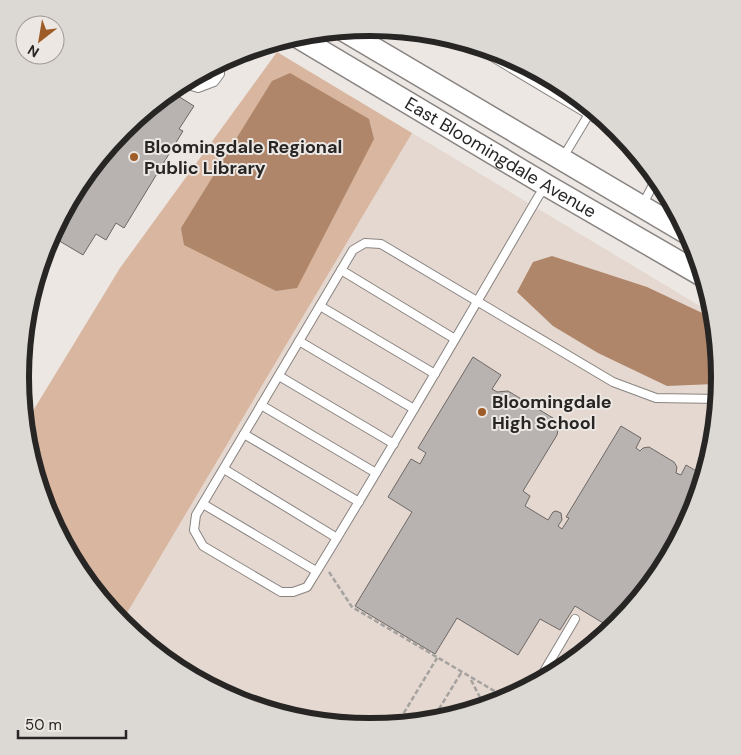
<svg xmlns="http://www.w3.org/2000/svg" width="741" height="755" font-family="'DM Sans',sans-serif">
  <style>
    .built { fill: #e5d8d0 }
    .green { fill: #d8b69f }
    .water { fill: #af8669 }
    .building { fill: #b8b3b0; stroke: #6d6865 }
    .lines { fill: none; stroke-linecap: round; stroke-linejoin: round }
    .lane-casing { stroke: #898481; stroke-width: 10 }
    .secondary-casing { stroke: #898481; stroke-width: 24 }
    .path { stroke: #a5a29f; stroke-width: 2.5; stroke-dasharray: 5 2.5; stroke-linecap: butt }
    .lane { stroke: #fff; stroke-width: 8 }
    .secondary { stroke: #fff; stroke-width: 21 }
    .poi-dot { fill: #9e5d28; stroke: #ece7e3; stroke-width: 2 }
    .labels { text-anchor: middle; dominant-baseline: central; stroke-width: 4; stroke-linejoin: round; paint-order: stroke }
    .poi-label { font-size: 18px; font-weight: bold; fill: #282625; stroke: #ece7e3; text-anchor: start }
    .street-label { font-size: 18px; fill: #282625; stroke: #ece7e3 }
    .rim { fill: none; stroke: #282625; stroke-width: 6 }
  </style>
  <rect width="100%" height="100%" fill="#ece7e3"/>
  <!-- built -->
  <polygon class="built" points="412,133 715,315 721,378 714,446 694,512 662,572 618,626 565,669 504,701 439,721 370,728 302,721 236,701 176,669 121,623"/>
  <!-- green -->
  <polygon class="green" points="277,52 412,133 121,623 79,572 47,511 27,446 25,424 120,268"/>
  <!-- water -->
  <g class="water">
    <polygon points="290,73 369,119 374,139 297,288 276,291 184,245 181,228 272,81"/>
    <polygon points="552,256 647,287 715,319 721,378 720,386 714,384 667,386 598,353 553,326 517,292 533,262"/>
    <polygon points="20,379 33,401 24,415"/>
  </g>
  <!-- building -->
  <g class="building">
    <polygon points="182,83 175,94 170,91 176,86"/>
    <polygon points="170,91 194,106 179,129 183,131 124,228 116,223 106,240 96,234 83,255 51,236 79,183 123,129"/>
    <polygon points="473,357 501,375 492,389 497,392 508,391 553,418 557,423 558,430 557,435 523,491 530,496 525,506 548,520 553,512 556,511 561,513 562,520 558,526 562,529 569,518 566,517 621,426 641,438 636,448 640,451 643,448 649,447 674,462 677,467 676,473 681,475 686,465 705,476 703,484 688,508 692,511 697,503 694,512 662,572 641,598 636,595 618,624 616,623 613,629 575,606 560,630 540,619 518,655 457,618 435,654 355,606 412,512 388,497 411,459 420,464 426,453 418,448"/>
  </g>
  <g class="lines">
    <!-- lane casing -->
    <g class="lane-casing">
      <g id="lane">
        <polyline points="475,45 474,46 623,135"/>
        <polyline points="181,83 198,88 214,82 220,74 220,63"/>
        <polyline points="562,159 589,114"/>
        <path d="M545,187l-7,10c-76,131 -152,262 -231,390l-14,5h-12l-78,-46 -9,-16 2,-15 157,-265 12,-7 16,1 232,138 43,16 63,1"/>
        <polyline points="642,206 657,177"/>
        <polyline points="341,270 455,339"/>
        <polyline points="320,306 435,374"/>
        <polyline points="299,341 414,409"/>
        <polyline points="279,376 394,444"/>
        <polyline points="261,405 376,473"/>
        <polyline points="244,434 359,502"/>
        <polyline points="224,469 337,538"/>
        <polyline points="203,504 316,571"/>
        <polyline points="536,685 575,619"/>
      </g>
    </g>
    <!-- secondary casing -->
    <g class="secondary-casing">
      <g id="secondary">
        <polyline points="343,30 690,235"/>
        <path id="s1" d="M296,36l250,149 159,92"/>
      </g>
    </g>
    <!-- path -->
    <g class="path">
      <polyline points="329,572 352,607 508,699"/>
      <polyline points="471,680 485,707"/>
      <polyline points="431,722 461,673"/>
      <polyline points="396,726 437,658"/>
    </g>
    <!-- lane -->
    <use href="#lane" class="lane"/>
    <!-- secondary -->
    <use href="#secondary" class="secondary"/>
  </g>
  <!-- markers -->
  <g class="poi-dot">
    <circle cx="134" cy="157" r="5"/>
    <circle cx="482" cy="412" r="5"/>
  </g>
  <g class="labels">
    <!-- poi labels -->
    <g class="poi-label">
      <text x="144" y="147">Bloomingdale Regional<tspan x="144" dy="21">Public Library</tspan></text>
      <text x="492" y="402">Bloomingdale<tspan x="492" dy="21">High School</tspan></text>
    </g>
    <!-- street labels -->
    <g class="street-label">
      <text stroke="none"><textPath href="#s1" startOffset="238">East Bloomingdale Avenue</textPath></text>
    </g>
  </g>
  <!-- crop -->
  <path d="M0 0H741V755H0ZM29 377a341 341 0 1 1 682 0a341 341 0 1 1-682 0Z" fill="#dcd8d4" fill-rule="evenodd"/>
  <path class="rim" d="M29 377a341 341 0 1 1 682 0a341 341 0 1 1-682 0Z"/>
  <!-- north arrow -->
  <g transform="translate(40 40) rotate(211)"><circle r="24" fill="#ece7e3" stroke="#9e9a97"/>
  <path d="M0-4L9 19L0 12L-9 19Z" fill="#9e5d28"/>
  <text y="-8" font-size="14" font-weight="bold" text-anchor="middle" fill="#282625">N</text>
  </g>
  <!-- scale -->
  <path d="M18 730v8h108v-8" fill="none" stroke="#282625" stroke-width="2.5"/>
  <text x="25" y="730" font-size="15" fill="#282625" stroke="#ece7e3" stroke-width="4" paint-order="stroke">50 m</text>
</svg>
